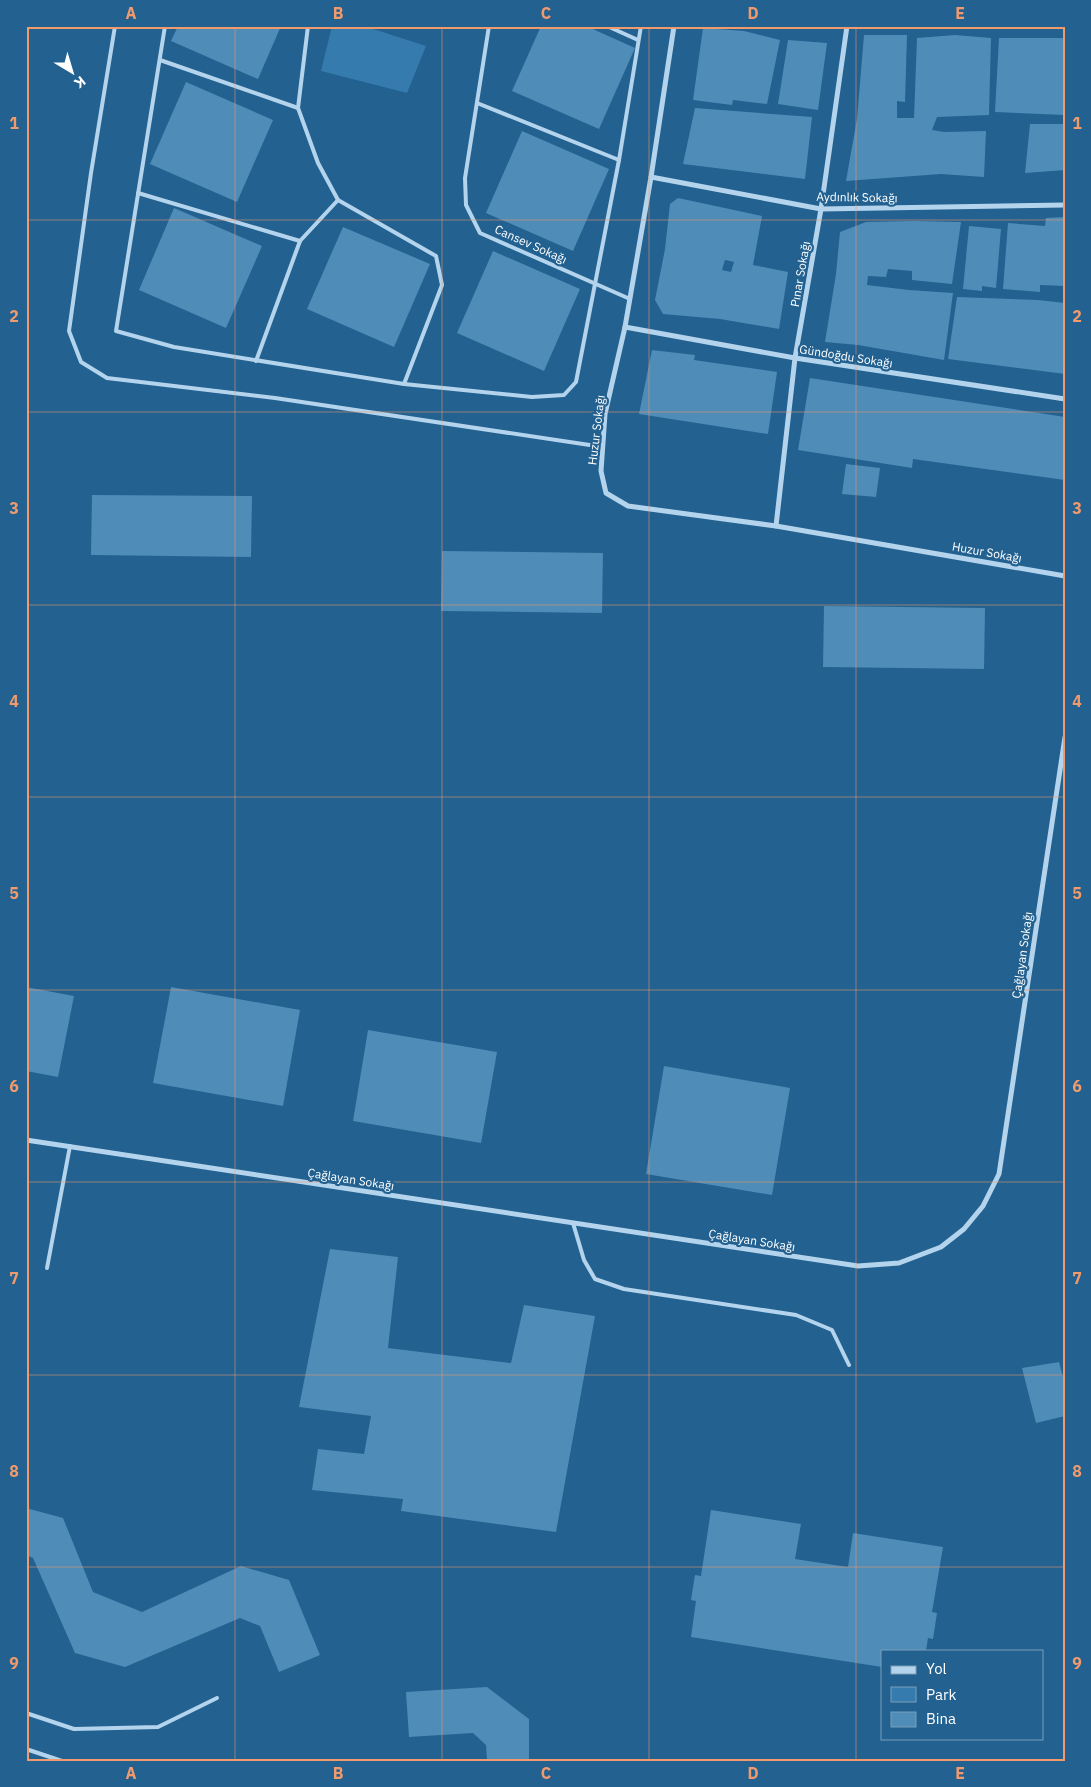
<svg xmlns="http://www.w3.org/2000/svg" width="1091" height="1787" font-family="'IBM Plex Sans',sans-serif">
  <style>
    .green { fill: #367bad }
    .building { fill: #4f8cb8; fill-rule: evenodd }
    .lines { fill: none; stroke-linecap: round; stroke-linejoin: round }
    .service { stroke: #b3d4ec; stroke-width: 4 }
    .minor { stroke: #b3d4ec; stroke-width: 5 }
    .grid { fill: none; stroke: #f19b6d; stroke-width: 1; stroke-opacity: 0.55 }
    .labels { text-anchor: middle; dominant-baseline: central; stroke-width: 4.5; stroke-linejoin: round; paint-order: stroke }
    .street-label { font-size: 12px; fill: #fff; stroke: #226190 }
    .neatline { fill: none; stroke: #f19b6d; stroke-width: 2 }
    .grid-label { font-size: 16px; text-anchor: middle; font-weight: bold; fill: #f19b6d }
  </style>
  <rect width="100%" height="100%" fill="#226190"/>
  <!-- green -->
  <polygon class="green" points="332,26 364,26 426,46 407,93 321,71"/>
  <!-- building -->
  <g class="building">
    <polygon points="178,26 281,26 258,79 171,41"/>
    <polygon points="541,26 586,26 635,48 599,129 512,91"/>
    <polygon points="703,28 744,31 780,40 767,104 733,100 732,105 693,100"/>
    <polygon points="864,35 907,35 905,102 897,101 897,118 914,118 917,38 955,35 991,38 989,115 937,117 932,130 944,132 986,131 984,177 941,174 846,181 857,119"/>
    <polygon points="999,38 1065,38 1065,115 995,112"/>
    <polygon points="788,40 827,43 818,110 778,104"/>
    <polygon points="186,82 273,120 237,202 150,164"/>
    <polygon points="695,108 812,117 805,179 683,164"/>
    <polygon points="1030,124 1065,124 1065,170 1025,173"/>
    <polygon points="522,131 609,169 573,251 486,213"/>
    <path d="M678,198l84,18 -9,49 35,7 -9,57 -59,-10 -57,-5 -8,-14 10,-51 5,-45zM725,260l9,2 -3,10 -9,-2z"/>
    <polygon points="174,208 262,246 226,328 139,290"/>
    <polygon points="1065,217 1065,286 1040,285 1040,292 1003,289 1008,223 1045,226 1046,218"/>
    <polygon points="914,221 961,222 952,284 912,280 912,271 888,269 886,277 868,276 867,285 909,290 953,293 944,360 858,345 825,342 836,274 840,232 866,222"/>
    <polygon points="969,226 1001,229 996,288 982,286 982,291 963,289"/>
    <polygon points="343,227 430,264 394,347 307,309"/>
    <polygon points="493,251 580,289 544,371 457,333"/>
    <polygon points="957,297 1038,300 1065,303 1065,374 948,359"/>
    <polygon points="652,350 695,355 694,360 777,372 768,434 639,414"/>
    <polygon points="810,378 1065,417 1065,480 913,459 912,468 798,450"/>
    <polygon points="846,464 880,468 876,497 842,494"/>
    <polygon points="92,495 252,496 251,557 91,555"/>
    <polygon points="442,551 603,553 602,613 441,611"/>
    <polygon points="824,606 985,608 984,669 823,667"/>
    <polygon points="26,987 74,996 58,1077 26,1071"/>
    <polygon points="171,987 300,1010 283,1106 153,1083"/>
    <polygon points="368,1030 497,1052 481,1143 353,1121"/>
    <polygon points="664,1066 790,1088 772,1195 646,1174"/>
    <polygon points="330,1249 398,1257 388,1348 511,1363 524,1305 595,1316 556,1532 401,1511 403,1499 312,1490 318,1449 364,1454 371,1416 299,1407"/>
    <polygon points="1059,1362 1065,1385 1065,1416 1036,1423 1022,1368"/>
    <polygon points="26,1508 63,1518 93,1592 142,1612 241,1566 289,1580 320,1655 279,1672 260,1626 240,1618 125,1667 75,1653 33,1558 26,1555"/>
    <polygon points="711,1510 801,1524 795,1559 848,1567 853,1533 943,1547 932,1612 937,1613 933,1639 928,1638 926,1651 882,1651 882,1667 691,1637 696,1601 691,1600 695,1575 701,1576"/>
    <polygon points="487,1687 529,1719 529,1761 487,1761 486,1745 473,1733 409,1737 406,1692"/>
  </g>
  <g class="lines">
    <!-- service -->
    <g class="service">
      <polyline points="115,26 91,173 69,331 81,362 107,378 275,398 603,447"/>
      <polyline points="165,26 116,331 174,347 404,384 532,397 564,395 576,382 619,160 641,26"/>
      <polyline points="308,26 298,108 318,163 338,200 436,256 442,285 404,384"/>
      <polyline points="489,26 465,178 466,205 480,233 630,299"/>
      <polyline points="607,26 638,40"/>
      <polyline points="160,60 298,108"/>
      <polyline points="477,103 619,160"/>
      <polyline points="138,193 300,241"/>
      <polyline points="256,361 300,241 338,200"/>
      <polyline points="573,1223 584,1260 595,1279 624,1289 796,1315 832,1330 849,1365"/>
      <polyline points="47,1268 70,1146"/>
      <polyline points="26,1713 74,1729 158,1727 217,1698"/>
      <polyline points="26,1749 62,1761"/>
    </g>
    <!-- minor -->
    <g class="minor">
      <polyline points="674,26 651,177 625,327 605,414 601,471 606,493 628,506 776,526 1065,576"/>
      <polyline points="651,177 821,209 1065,205"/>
      <polyline points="625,327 795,358 1065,399"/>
      <polyline points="776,526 795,358 821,209 847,26"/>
      <polyline points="26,1140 858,1266 899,1263 941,1247 964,1229 983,1206 999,1174 1065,737"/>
    </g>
  </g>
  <!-- grid -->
  <path class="grid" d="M235,26v1735M442,26v1735M649,26v1735M856,26v1735M26,220h1039M26,412h1039M26,605h1039M26,797h1039M26,990h1039M26,1182h1039M26,1375h1039M26,1567h1039"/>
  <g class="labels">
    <!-- street labels -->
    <g class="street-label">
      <text transform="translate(857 197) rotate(1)">Aydınlık Sokağı</text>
      <text transform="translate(531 244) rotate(24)">Cansev Sokağı</text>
      <text transform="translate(800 274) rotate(-80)">Pınar Sokağı</text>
      <text transform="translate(846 356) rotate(9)">Gündoğdu Sokağı</text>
      <text transform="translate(596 430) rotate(-83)">Huzur Sokağı</text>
      <text transform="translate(987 552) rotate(10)">Huzur Sokağı</text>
      <text transform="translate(1022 955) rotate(-82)">Çağlayan Sokağı</text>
      <text transform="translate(351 1179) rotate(9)">Çağlayan Sokağı</text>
      <text transform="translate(752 1240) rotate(9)">Çağlayan Sokağı</text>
    </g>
  </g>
  <!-- border -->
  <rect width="1091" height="1787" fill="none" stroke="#226190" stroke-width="55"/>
  <!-- legend -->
  <rect x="881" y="1650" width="162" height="90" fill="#226190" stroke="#7aa0bc"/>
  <rect x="891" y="1666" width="25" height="8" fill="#b3d4ec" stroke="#7aa0bc"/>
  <text x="926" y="1674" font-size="15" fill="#ffffff">Yol</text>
  <rect x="891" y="1687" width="25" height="15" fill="#367bad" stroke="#7aa0bc"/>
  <text x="926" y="1700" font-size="15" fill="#ffffff">Park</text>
  <rect x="891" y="1712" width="25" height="15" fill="#4f8cb8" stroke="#7aa0bc"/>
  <text x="926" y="1724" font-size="15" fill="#ffffff">Bina</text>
  <!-- north arrow -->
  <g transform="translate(72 72) rotate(142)" stroke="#226190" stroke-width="4" paint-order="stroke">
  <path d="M0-4L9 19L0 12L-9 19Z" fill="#ffffff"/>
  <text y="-8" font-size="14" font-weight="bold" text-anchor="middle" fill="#ffffff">K</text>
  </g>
  <rect x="28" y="28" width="1036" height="1732" class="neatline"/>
  <g class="grid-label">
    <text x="131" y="19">A</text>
    <text x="338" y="19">B</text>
    <text x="546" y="19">C</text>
    <text x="753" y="19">D</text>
    <text x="960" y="19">E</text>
    <text x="14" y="129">1</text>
    <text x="1077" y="129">1</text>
    <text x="14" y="322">2</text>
    <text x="1077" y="322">2</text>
    <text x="14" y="514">3</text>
    <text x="1077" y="514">3</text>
    <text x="14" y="707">4</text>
    <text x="1077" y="707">4</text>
    <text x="14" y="899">5</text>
    <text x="1077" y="899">5</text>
    <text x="14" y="1092">6</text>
    <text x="1077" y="1092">6</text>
    <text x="14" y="1284">7</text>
    <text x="1077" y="1284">7</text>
    <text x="14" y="1477">8</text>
    <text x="1077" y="1477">8</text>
    <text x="14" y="1669">9</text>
    <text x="1077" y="1669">9</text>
    <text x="131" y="1779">A</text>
    <text x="338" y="1779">B</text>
    <text x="546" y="1779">C</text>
    <text x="753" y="1779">D</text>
    <text x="960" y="1779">E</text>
  </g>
</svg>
